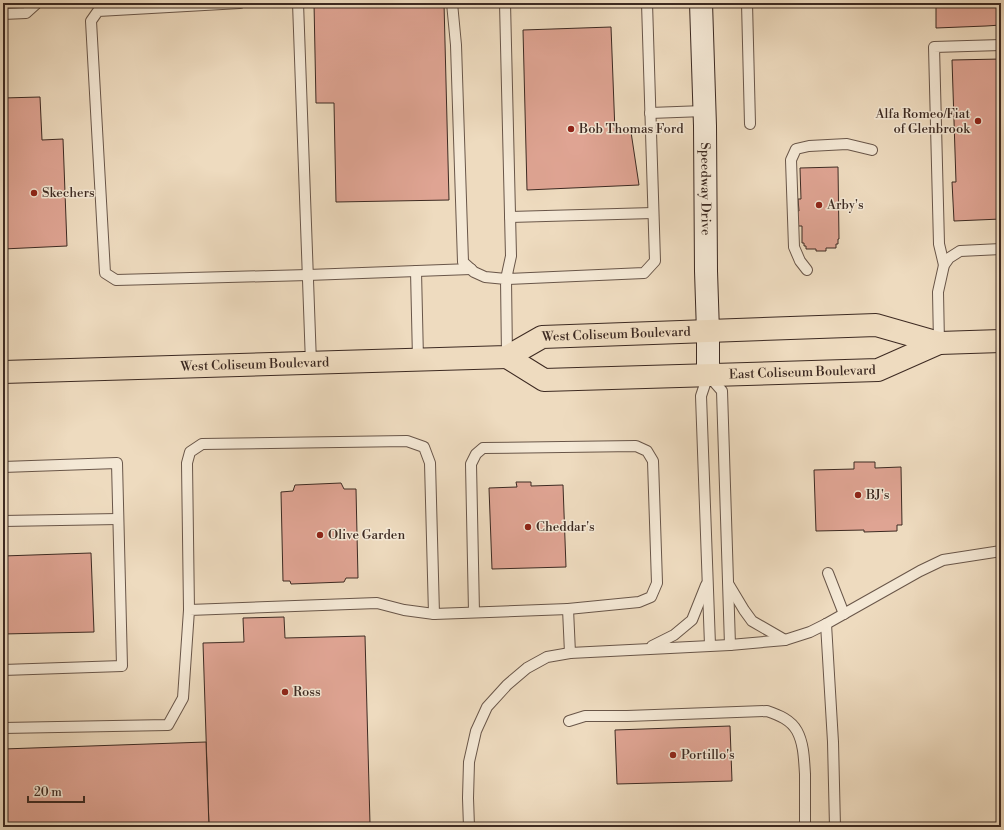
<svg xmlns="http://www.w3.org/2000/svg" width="1004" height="830" font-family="'Libre Bodoni',serif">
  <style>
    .building { fill: #dfa493; stroke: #3d2a22 }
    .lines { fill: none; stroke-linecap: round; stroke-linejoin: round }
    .service-casing { stroke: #695649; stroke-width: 12 }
    .secondary-casing { stroke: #3d2a22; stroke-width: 24 }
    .trunk-casing { stroke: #3d2a22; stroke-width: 24 }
    .service { stroke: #f4e8d5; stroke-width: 10 }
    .secondary { stroke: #f4e8d5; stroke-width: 22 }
    .trunk { stroke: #eedbbf; stroke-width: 22 }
    .poi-dot { fill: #8f2418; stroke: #f4e8d5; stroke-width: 1.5 }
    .labels { text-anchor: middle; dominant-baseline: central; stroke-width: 3; stroke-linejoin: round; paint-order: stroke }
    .poi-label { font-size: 13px; fill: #3d2a22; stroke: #f4e8d5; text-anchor: start }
    .street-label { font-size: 13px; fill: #3d2a22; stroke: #f4e8d5 }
  </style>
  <rect width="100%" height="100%" fill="#eedbbf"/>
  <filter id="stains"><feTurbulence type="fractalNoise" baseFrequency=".005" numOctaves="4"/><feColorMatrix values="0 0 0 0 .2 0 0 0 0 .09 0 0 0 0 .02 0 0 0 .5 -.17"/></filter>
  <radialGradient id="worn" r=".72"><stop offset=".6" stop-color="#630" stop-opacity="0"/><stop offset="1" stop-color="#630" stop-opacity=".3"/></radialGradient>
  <!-- building -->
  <g class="building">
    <polygon points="314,3 444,3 449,200 336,202 334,103 316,103"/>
    <polygon points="936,3 1001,3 1001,25 986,26 936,28"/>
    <polygon points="611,27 615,132 631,132 639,185 527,190 523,30"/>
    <polygon points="1001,59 1001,219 954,221 952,182 956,182 952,60"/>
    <polygon points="40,97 42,140 63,139 67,246 3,249 3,98"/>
    <polygon points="838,167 839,239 838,239 838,244 836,244 836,248 826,248 826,251 816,251 816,249 806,249 806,246 804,246 804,243 802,243 802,226 797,226 796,211 799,211 798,199 801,199 800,168"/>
    <polygon points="854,462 875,462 875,468 901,467 902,525 897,525 897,531 864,532 864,530 816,531 814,470 854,469"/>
    <polygon points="516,482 531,482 531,486 563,485 566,567 492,569 489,488 517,487"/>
    <polygon points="341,483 344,489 356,489 358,578 346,578 344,582 291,584 290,581 283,581 281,492 293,491 295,485"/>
    <polygon points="91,553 94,632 3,634 3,556"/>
    <polygon points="284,617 285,638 365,636 370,824 254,827 209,827 203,643 244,642 243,618"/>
    <polygon points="730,726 732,781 617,784 615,730"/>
    <polygon points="206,742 209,827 3,827 3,749"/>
  </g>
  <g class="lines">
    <!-- service casing -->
    <g class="service-casing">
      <g id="service">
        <polyline points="240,3 98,11 91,21 105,273 116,280 308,275 471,269"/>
        <polyline points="298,3 311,363"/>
        <polyline points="452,3 456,45 463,262 474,272 485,277 506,279 507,357"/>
        <polyline points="505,3 511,256 506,279 644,273 655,261 647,3"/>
        <polyline points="747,3 750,124"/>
        <polyline points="3,14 26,13 36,4 36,3"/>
        <polyline points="650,113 704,111"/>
        <polyline points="510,217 653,213"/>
        <polyline points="944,265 939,244 934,47 1001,45"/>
        <polyline points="807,270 800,261 794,247 791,160 796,149 809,146 847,144 872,150"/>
        <polyline points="416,271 418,359"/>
        <polyline points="939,343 938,292 944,265 949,258 960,251 1001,249"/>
        <polyline points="3,467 117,463 122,666 3,670"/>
        <polyline points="3,521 118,519"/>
        <polyline points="828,573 844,614"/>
        <polyline points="729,585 744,610 752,621 785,640"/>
        <polyline points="189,610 187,463 190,452 202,444 407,441 424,447 430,463 434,614"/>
        <polyline points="474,612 471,464 476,454 483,448 636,446 647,451 653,461 657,583 651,597 639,602 568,609"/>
        <polyline points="826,624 833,742 835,827"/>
        <polyline points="710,645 701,396 708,375 722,391 730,645"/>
        <polyline points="652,646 674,635 692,620 706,585"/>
        <path d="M569,721l16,-5h42l140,-5c12,4 24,9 30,20 7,13 7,29 8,43 0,18 0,35 0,53"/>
        <polyline points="3,728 168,725 183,698 189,610 377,603 404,610 434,614 568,609 570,653"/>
        <polyline points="469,827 468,798 469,762 476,731 487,707 507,685 527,668 547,657 570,653 730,645 785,640 810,632 826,624 920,571 943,560 1001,551"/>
      </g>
    </g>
    <!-- secondary casing -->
    <g class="secondary-casing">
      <g id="secondary">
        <path id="s1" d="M701,3l4,123 1,145 2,61v43"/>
      </g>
    </g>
    <!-- trunk casing -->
    <g class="trunk-casing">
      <g id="trunk">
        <path id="s2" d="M507,357l37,23 334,-10 61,-27"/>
        <path id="s3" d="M3,372l504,-15 35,-20 334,-12 63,18 62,-2"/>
      </g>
    </g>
    <!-- service -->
    <use href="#service" class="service"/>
    <!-- secondary -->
    <use href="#secondary" class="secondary"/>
    <!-- trunk -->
    <use href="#trunk" class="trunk"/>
  </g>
  <!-- markers -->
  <g class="poi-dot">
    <circle cx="978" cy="121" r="4"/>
    <circle cx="571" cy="129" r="4"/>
    <circle cx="34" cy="193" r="4"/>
    <circle cx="819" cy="205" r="4"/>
    <circle cx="858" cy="495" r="4"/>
    <circle cx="528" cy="527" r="4"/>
    <circle cx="320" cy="535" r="4"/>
    <circle cx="285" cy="692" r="4"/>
    <circle cx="673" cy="755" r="4"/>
  </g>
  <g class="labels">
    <!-- poi labels -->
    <g class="poi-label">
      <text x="970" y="114" text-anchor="end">Alfa Romeo/Fiat<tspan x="970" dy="15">of Glenbrook</tspan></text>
      <text x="579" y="129">Bob Thomas Ford</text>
      <text x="42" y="193">Skechers</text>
      <text x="827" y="205">Arby's</text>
      <text x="866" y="495">BJ's</text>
      <text x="536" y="527">Cheddar's</text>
      <text x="328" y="535">Olive Garden</text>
      <text x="293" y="692">Ross</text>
      <text x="681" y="755">Portillo's</text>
    </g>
    <!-- street labels -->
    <g class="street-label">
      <text stroke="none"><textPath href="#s1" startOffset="186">Speedway Drive</textPath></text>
      <text stroke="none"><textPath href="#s3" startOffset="619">West Coliseum Boulevard</textPath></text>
      <text stroke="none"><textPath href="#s3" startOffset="252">West Coliseum Boulevard</textPath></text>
      <text stroke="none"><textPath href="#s2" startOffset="302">East Coliseum Boulevard</textPath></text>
    </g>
  </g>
  <!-- margin -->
  <rect width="1004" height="830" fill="none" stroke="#eedbbf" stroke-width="16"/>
  <rect x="4" y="4" width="996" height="822" fill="none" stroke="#3d2a22" stroke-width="2"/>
  <rect x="8" y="8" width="988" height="814" fill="none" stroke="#3d2a22"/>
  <!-- scale -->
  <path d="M28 796v6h56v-6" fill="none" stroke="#3d2a22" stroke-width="2"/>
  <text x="34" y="796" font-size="12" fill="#3d2a22" stroke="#f4e8d5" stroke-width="3" paint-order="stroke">20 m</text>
  <rect width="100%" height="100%" filter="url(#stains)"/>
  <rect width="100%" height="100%" fill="url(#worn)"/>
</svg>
